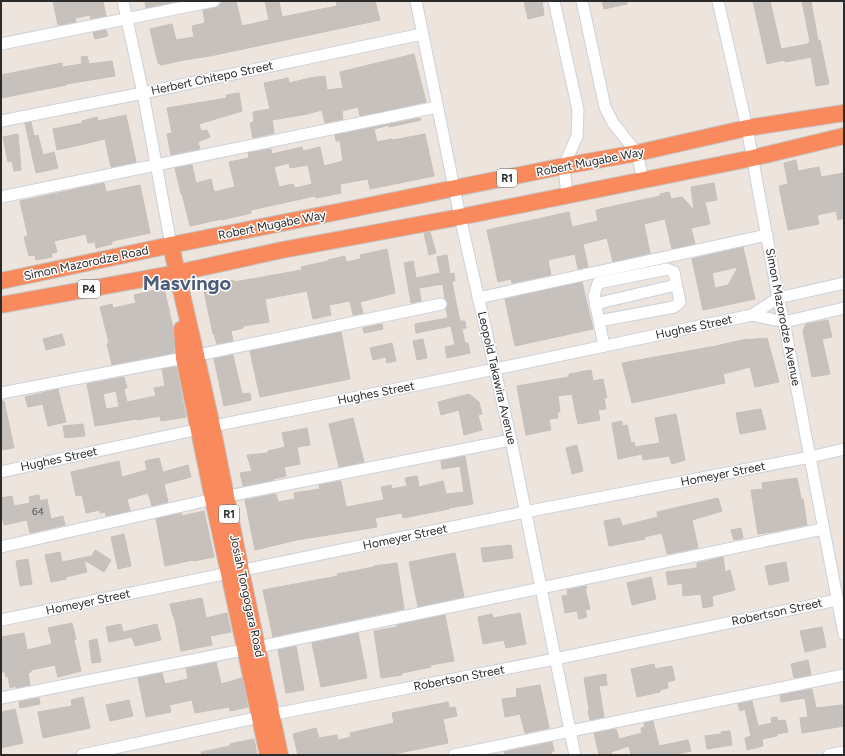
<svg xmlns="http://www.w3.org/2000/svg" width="845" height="756" font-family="Figtree,sans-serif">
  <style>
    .building { fill: #c7c1bd; stroke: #c7bfb7; fill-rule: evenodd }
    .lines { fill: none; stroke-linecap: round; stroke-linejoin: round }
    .minor-casing { stroke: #cbd1dc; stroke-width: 13 }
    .highway-casing { stroke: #c4c4c4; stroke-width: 18 }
    .minor { stroke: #fff; stroke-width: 11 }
    .highway { stroke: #f88a5d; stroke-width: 16 }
    .labels { text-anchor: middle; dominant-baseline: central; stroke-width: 3; stroke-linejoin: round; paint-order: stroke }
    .number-label { font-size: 10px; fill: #525050 }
    .shield { fill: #fff; stroke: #6b6b6b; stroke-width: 1 }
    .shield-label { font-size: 11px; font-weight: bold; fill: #2b2b2b }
    .street-label { font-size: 12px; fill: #2b2b2b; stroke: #fff }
    .town-label { font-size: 20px; font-weight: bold; fill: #4d5b7a; stroke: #fff }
  </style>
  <rect width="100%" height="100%" fill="#ece4dd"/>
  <!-- building -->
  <g class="building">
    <polygon points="53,1 103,1 106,16 91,19 90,15 75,18 76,22 58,25"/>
    <polygon points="145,1 179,1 146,8"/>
    <polygon points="230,1 236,1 242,26 269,20 265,1 279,1 282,17 337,6 336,1 375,1 380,20 210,56 184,60 161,65 158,63 150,29 172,24 176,40 194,37 192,26 205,23 203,10 215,8 219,6 221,3"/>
    <polygon points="524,1 542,1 544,15 528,19"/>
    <polygon points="602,1 627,1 627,4 604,9"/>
    <polygon points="753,1 770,1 781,49 808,44 808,43 810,42 802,1 811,1 818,41 820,40 829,84 816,86 811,57 785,62 785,60 767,64"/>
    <polygon points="106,30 108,36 95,39 93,32"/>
    <polygon points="414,54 426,102 360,116 358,107 342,111 343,119 325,123 322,110 307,114 272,120 274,133 253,138 250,123 254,122 253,112 270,109 264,83 288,78 289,83 310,78 325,76 327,90 343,88 340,72"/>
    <polygon points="87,56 89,64 112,61 115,76 66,84 66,85 1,98 1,75 62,63 62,67 82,64 81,57"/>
    <polygon points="239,93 242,111 199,124 201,131 207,130 210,137 198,142 200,149 171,155 167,134 172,133 167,108 227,98 226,95"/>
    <polygon points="126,115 136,162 111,167 105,139 80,145 57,150 53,129 83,123 82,121 97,117 98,121"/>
    <path d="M420,118l1,2 -27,6 -5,1v-2l-15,4 3,13 15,-3 1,1 32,-6 9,42 -64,13 -2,-10 -28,5 1,9 -25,5 -1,-2 -64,14v3l-29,7v-1l-32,7 -8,-32h-1l-6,-26 17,-3 4,18 15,-4 3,13 21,-5 -6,-25 20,-4 -1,-5 23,-4 1,5 30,-7 1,4 17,-4 4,19 19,-5 -3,-20h-4l-1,-6zM289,163l1,5 18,-3 4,19 -17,4 -2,-4 -14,3 -5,-20z"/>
    <polygon points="31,122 34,136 38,135 43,155 54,152 58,168 36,173 25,123"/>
    <polygon points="18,134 21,170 14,171 12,161 8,162 3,137"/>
    <polygon points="796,160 798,171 819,167 821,177 844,173 844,218 838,220 836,211 817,215 819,224 788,230 779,186 788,184 784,163"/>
    <polygon points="104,183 106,192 140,185 150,233 112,241 112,244 96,248 95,242 88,243 86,234 54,241 57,252 51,254 52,257 36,260 35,255 29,256 24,237 28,236 20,201"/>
    <polygon points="714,183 717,200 705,202 710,224 691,228 695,244 672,249 665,219 644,224 650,253 613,262 607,238 583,244 588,267 578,269 575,254 548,260 551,275 512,283 511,279 498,282 487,230 569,212 572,227 598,221 596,210 660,196 660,194 669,192 671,199 682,197 694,210 691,187"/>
    <polygon points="430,232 436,253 429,255 424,233"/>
    <path d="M743,247l12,52 -52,11 -11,-51zM738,267l-10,18 -13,3 -3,-15z"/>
    <polygon points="387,249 395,293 360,302 363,313 353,315 350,301 329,305 331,315 313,319 307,291 265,299 269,322 243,326 243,328 231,331 233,341 217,344 214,334 213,334 203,286 233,280 234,282 302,270 301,267 328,261 328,260 345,256 346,262 361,259 360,255"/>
    <polygon points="447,255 450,274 454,273 455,281 452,281 456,303 460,321 465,321 466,328 462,329 465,343 468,343 470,353 447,358 445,347 455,345 451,326 416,333 415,324 448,318 446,308 448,303 445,299 443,284 419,288 421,301 411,303 404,263 413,261 416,278 440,273 437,257"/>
    <polygon points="582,282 593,329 515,346 505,299"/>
    <polygon points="164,288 173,328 174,353 112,365 107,344 109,343 100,307 112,304 113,308 136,303 134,295"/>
    <polygon points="828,320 832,337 822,339 830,374 812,377 803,331 806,324"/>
    <polygon points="382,324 383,329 364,333 363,328"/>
    <polygon points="341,332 350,379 260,397 250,351"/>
    <polygon points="62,334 65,345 46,350 43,339"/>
    <polygon points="767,338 779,382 755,387 750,367 723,374 725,383 632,403 622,363 716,346 742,340"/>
    <polygon points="423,339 427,358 417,360 413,341"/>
    <polygon points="392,343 396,361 387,363 386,357 373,360 370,348"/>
    <polygon points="233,355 242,394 250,393 251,400 224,406 214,359"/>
    <path d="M176,367l10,50 -25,4 -1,-5 -23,4v-1l-42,7 -8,-42 37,-7 3,11 -3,1 3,13 29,-6 -2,-8 11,-2 -3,-17zM116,391l3,16 -13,2 -3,-15z"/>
    <polygon points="591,370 593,381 603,379 607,398 604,398 606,409 598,410 600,420 578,424 572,394 558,396 560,412 557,412 558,418 549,419 551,430 526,435 517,386 569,377 569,374"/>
    <polygon points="58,389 66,422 48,426 43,404 28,407 25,397"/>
    <polygon points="469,394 479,402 482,414 478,415 482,430 464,435 459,410 441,415 438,402"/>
    <polygon points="1,401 4,401 14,448 1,450"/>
    <polygon points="761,409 766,429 740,434 736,413"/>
    <polygon points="676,414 685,460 672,464 669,456 643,460 642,454 618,459 612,423 622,421 622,426 627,425 631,443 634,442 635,447 660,443 655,418"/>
    <polygon points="353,418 364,462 339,467 329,424"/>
    <polygon points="83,424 85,436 65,438 63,426"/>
    <polygon points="307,428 310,445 297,447 300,464 284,467 286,476 273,479 273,480 243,486 240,473 252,471 247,455 268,453 268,451 285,447 282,433"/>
    <polygon points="577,445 583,471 572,474 566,448"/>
    <polygon points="465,456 473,504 449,508 449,509 403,518 402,513 375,518 377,527 297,540 255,550 245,500 276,494 278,502 295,499 294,493 320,489 319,485 341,481 346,507 384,500 381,487 391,485 392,489 407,486 405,478 417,476 419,487 443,481 446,494 464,492 460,466 442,469 441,461"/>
    <polygon points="159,458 163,472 188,465 191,477 164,484 168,502 152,506 148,493 127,499 130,511 106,516 105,512 100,513 100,510 86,513 82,495 76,496 71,472 119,461 122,477 147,470 145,461"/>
    <polygon points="797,478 801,499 803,499 807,525 772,532 758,534 751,490 763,489 762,483"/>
    <polygon points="39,495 40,501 47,499 51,519 63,516 65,525 30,533 27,520 4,525 1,510 1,498 12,496 14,506 30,503 29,497"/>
    <polygon points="718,498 722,511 692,520 698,548 667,554 662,533 644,537 645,539 609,546 604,521 620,518 622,526 658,517 657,512"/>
    <polygon points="204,511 214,557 193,561 193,560 165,566 156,519 181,513 182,516"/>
    <polygon points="741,528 743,538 734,540 731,530"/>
    <polygon points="124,534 131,566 118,569 111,537"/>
    <polygon points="511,545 513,558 483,562 481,548"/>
    <polygon points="95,550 111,560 104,572 84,560 87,572 66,577 66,579 51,582 45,555 60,552 62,562 92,556"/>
    <polygon points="455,553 464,597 418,607 409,562"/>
    <polygon points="723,557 725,572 730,570 735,590 712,596 713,606 703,608 701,594 683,596 682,583 668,585 666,572 697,568 697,563"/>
    <polygon points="28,559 32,584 20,586 16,561"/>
    <polygon points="786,562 789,581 769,585 765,566"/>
    <polygon points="397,563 404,609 273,637 263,590 338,576 337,574 374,567 374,566"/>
    <polygon points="651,577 656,599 632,605 627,583"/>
    <polygon points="586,586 587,588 585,588 590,609 585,610 587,617 579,619 577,611 565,613 562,596 568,595 567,590"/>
    <polygon points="202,598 206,618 227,613 231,632 210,636 212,645 181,651 174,616 173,616 170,604"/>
    <polygon points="520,613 526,644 506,648 504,640 483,644 478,617 492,614 493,618"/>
    <polygon points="445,615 454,661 430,665 431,667 402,673 402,675 381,678 374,631 397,627 397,625"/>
    <polygon points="72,623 76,639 74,640 81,671 58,677 55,665 31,670 31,672 28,673 30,685 16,688 16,686 10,688 8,676 6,677 5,672 1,672 1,637 24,633 27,650 52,644 48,628"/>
    <polygon points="121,624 123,632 157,624 161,640 135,646 132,637 109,642 106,627"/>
    <polygon points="822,627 826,647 805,652 800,631"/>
    <polygon points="358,633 367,678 321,687 312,643"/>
    <polygon points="97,639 101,662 92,663 89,641"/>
    <polygon points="296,646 304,690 286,693 278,650"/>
    <polygon points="808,660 811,675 794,678 791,664"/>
    <polygon points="216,662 221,684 242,678 248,707 230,711 229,707 195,713 192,700 169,705 171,712 146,717 138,678 162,673 165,684 188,679 186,668"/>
    <polygon points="654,664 655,669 672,666 675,680 667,682 668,688 660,690 660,692 637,697 631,669"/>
    <polygon points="606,674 607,685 599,686 604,717 590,720 588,711 589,710 584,678"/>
    <polygon points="540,685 549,728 525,733 520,714 505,717 502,699 517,697 516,689"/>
    <polygon points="812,689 816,708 842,705 844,719 844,726 802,733 800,718 808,717 805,698 781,702 780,695"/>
    <polygon points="83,697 90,728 43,738 38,712 72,706 71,700"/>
    <polygon points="39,698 40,704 20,708 19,702"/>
    <polygon points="129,700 133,716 110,721 106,705"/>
    <polygon points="752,701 758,726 772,723 771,718 777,717 778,721 785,720 788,732 777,734 777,736 762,739 763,746 747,750 745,738 751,736 745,709 740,711 738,704"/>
    <polygon points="448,702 449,708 455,707 457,716 443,719 448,743 389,755 298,755 293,734 316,728 319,738 337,735 338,740 351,737 350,733 394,723 392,713"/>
    <polygon points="15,709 23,743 1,748 1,712"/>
    <polygon points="653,721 659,746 688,740 691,751 671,755 631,755 629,746 611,752 611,755 599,755 594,733 616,729 619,739 642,733 641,728 645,727 644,723"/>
    <polygon points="730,731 732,745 707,749 705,736 722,734 721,732"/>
    <polygon points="254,739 257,755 202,755 201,752 230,746 230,744"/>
    <polygon points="552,742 554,751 551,751 552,755 505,755 504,752"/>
  </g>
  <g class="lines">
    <!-- minor casing -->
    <g class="minor-casing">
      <g id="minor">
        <polyline points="123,1 143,93 171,245"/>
        <polyline points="416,1 460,217 511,440 575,755"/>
        <polyline points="554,1 578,110 577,136 564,166 567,195"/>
        <polyline points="582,1 605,107 613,123 637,153 643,180"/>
        <polyline points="718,1 747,128 778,298 784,322 844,634"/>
        <polyline points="1,44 214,1"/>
        <polyline points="1,121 143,93 422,34"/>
        <polyline points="1,197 437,107"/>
        <polyline points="478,298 767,235"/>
        <polyline points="595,304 676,285"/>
        <polyline points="752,315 784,322 844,308"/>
        <polyline points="599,321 674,307 680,302 674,272 667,269 598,283 594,296 604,346"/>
        <polyline points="1,393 184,358 441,304"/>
        <polyline points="1,472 199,429 495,369 752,315 778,298 844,283"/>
        <polyline points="1,547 213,499 511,440"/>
        <polyline points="1,620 525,512 810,457 844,449"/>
        <polyline points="1,698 258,647 823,529"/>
        <polyline points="82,755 260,717 555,659 837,600"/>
        <polyline points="454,755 844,675"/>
        <polyline points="829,755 844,752"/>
      </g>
    </g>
    <!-- highway casing -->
    <g class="highway-casing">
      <g id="highway">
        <polyline points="171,245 177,273 196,355 212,426 241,571 280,755"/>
        <polyline points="1,281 171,245 352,209 564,166 637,153 747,128 844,113"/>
        <polyline points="1,305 177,273 282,250 460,217 753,158 844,136"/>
        <polyline points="182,329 184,358 213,499 268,755"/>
      </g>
    </g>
    <!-- minor -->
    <use href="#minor" class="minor"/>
    <!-- highway -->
    <use href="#highway" class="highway"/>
  </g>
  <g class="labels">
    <!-- number labels -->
    <g class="number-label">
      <text x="38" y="511">64</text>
    </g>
    <!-- shield labels -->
    <g class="shield">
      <rect x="497" y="169" width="20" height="18" rx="3"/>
      <rect x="78" y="280" width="22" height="18" rx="3"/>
      <rect x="219" y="505" width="20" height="18" rx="3"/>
    </g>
    <g class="shield-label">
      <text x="507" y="178">R1</text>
      <text x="89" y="289">P4</text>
      <text x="229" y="514">R1</text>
    </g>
    <!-- street labels -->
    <g class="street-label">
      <text transform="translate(212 78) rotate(-12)">Herbert Chitepo Street</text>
      <text transform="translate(590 162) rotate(-11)">Robert Mugabe Way</text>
      <text transform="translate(272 225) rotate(-11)">Robert Mugabe Way</text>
      <text transform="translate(86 263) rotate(-12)">Simon Mazorodze Road</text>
      <text transform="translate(783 317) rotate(79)">Simon Mazorodze Avenue</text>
      <text transform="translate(694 327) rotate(-12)">Hughes Street</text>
      <text transform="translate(497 378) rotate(77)">Leopold Takawira Avenue</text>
      <text transform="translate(376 393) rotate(-11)">Hughes Street</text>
      <text transform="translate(59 459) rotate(-12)">Hughes Street</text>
      <text transform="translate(723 474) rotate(-11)">Homeyer Street</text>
      <text transform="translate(405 537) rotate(-12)">Homeyer Street</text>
      <text transform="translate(247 596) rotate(78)">Josiah Tongogara Road</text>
      <text transform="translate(88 602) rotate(-12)">Homeyer Street</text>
      <text transform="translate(777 612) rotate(-12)">Robertson Street</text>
      <text transform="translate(459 678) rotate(-11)">Robertson Street</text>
    </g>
    <!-- town labels -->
    <g class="town-label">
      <text x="187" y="283">Masvingo</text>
    </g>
  </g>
  <!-- border -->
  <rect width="845" height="756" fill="none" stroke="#2b2b2b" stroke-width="4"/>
</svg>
